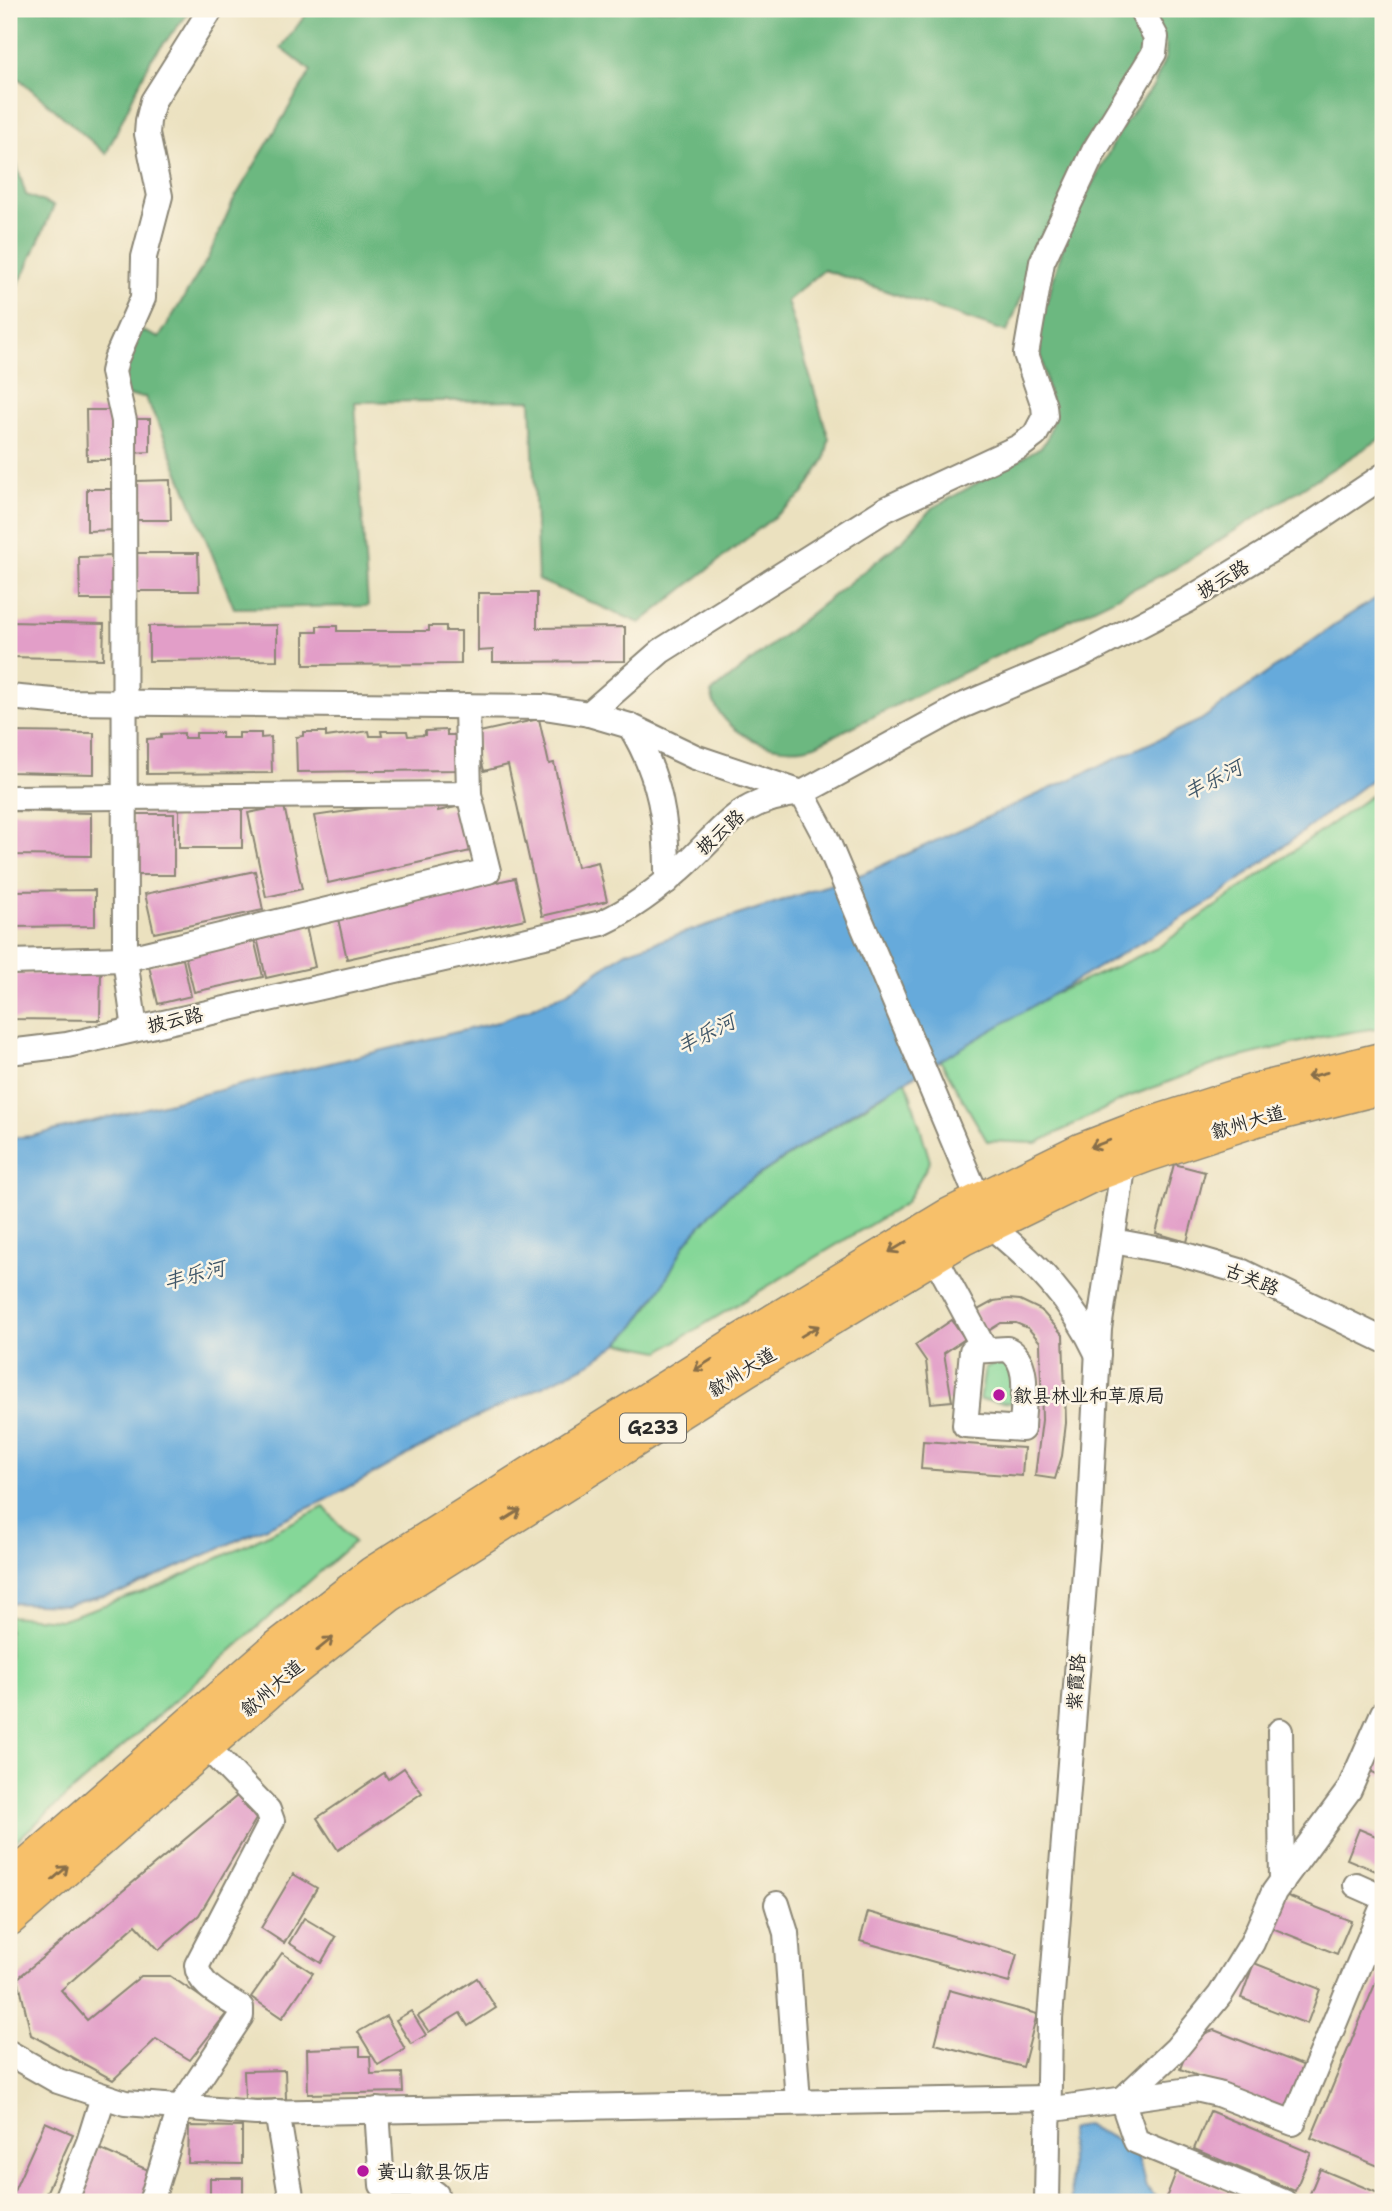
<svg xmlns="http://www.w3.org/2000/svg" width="1392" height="2211" font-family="'Shantell Sans','LXGW WenKai TC',sans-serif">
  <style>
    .green { fill: #85d798; stroke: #588162; stroke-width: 2 }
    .forest { fill: #6cb880; stroke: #4c7256; stroke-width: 2 }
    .water { fill: #66aadb; stroke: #486a83; stroke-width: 2 }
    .building { fill: #e29ec8 }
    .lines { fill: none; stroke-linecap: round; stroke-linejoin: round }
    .minor-casing { stroke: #8b8675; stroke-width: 28 }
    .highway-casing { stroke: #8b8675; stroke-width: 38 }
    .minor { stroke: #fff; stroke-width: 24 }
    .highway { stroke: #f7c06b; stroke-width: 35 }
    .oneway { stroke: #876e48 }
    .poi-dot { fill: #b5179e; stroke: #fcf5e5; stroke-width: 2.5 }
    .labels { text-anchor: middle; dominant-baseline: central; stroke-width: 5; stroke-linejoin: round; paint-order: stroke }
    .shield { fill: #fcf5e5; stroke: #6a6863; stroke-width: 2 }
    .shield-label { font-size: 18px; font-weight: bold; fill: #2b2b2b }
    .street-label { font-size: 19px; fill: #2b2b2b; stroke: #fcf5e5 }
    .poi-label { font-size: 19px; fill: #2b2b2b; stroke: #fcf5e5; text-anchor: start }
    .water-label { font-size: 21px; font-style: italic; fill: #405769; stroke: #fcf5e5 }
  </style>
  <rect width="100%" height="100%" fill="#fcf5e5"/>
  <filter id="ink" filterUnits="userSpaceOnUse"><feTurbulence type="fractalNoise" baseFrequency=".0143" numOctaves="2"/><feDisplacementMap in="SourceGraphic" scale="14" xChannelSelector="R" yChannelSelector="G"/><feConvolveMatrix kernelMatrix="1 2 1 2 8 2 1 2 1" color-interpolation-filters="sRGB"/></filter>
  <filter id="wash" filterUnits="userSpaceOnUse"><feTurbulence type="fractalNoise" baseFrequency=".00686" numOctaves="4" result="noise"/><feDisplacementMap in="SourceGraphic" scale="28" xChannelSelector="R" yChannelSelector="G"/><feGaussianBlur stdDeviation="1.57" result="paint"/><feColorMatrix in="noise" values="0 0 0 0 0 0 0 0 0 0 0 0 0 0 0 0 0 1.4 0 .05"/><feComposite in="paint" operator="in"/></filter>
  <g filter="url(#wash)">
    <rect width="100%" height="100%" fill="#ebe1bf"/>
    <!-- green -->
    <g class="green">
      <polygon points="1383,787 1383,1027 1321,1037 1224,1061 1128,1097 1037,1143 987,1141 933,1048 1157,948"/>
      <polygon points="906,1080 930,1161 906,1203 660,1351 619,1343 650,1306 686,1242 727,1196"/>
      <polygon points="995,1363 1011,1367 1014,1375 1012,1403 980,1400 985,1368"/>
      <polygon points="324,1507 354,1542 9,1847 9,1616 60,1620 163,1585"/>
    </g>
    <!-- forest -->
    <g class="forest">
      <polygon points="9,9 192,9 151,59 106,154 9,70"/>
      <polygon points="310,9 1121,9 1139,31 1143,52 1060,204 1007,332 824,270 787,301 829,439 825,459 803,494 640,623 538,580 531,400 355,402 368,606 234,608 162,431 145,397 108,395 138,329 159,338 208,258 233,201 311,71 281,48"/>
      <path d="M1139,9h244v428l-209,132 -359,176c-38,13 -95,-11 -104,-52l192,-153 28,-31 110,-62 6,-7 6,-21 -16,-85 31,-104 54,-103 32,-42 12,-29v-11z"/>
      <polygon points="9,140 26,195 54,206 25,272 9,299"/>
    </g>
    <!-- water -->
    <g class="water">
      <polygon points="1383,594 1383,771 1213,900 868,1103 727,1196 686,1242 663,1285 635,1326 619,1343 589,1364 467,1422 326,1500 125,1591 66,1605 9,1603 9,1138 32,1136 498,1022 566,993 626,952 865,873 1201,720 1346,617"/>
      <polygon points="1085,2125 1136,2149 1146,2187 1160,2202 1071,2202 1069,2130"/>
    </g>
    <g id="blocks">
      <!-- building -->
      <g class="building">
        <polygon points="86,410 113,410 114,460 87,460"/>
        <polygon points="132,419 150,419 150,452 132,453"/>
        <polygon points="170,480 171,520 136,520 135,481"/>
        <polygon points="87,489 116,489 117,530 87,531"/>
        <polygon points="137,553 198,553 199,591 137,591"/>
        <polygon points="116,556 116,600 80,600 79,557"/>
        <polygon points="478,593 537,593 537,628 625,627 625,661 493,662 493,650 478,651"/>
        <polygon points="9,622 104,624 103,659 9,657"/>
        <polygon points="277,625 277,660 149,661 149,626"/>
        <polygon points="317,626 337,626 337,631 429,631 429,626 446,626 446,631 461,631 461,664 304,665 304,632 317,632"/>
        <polygon points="539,719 549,764 554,763 577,867 598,862 607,901 542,916 508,765 484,771 475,733"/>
        <polygon points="447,730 447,735 457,735 457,770 297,772 296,737 303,736 303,732 326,732 326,737 369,731 370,736 382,736 381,731 407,731 408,736 425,735 425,731"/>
        <polygon points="9,732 94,733 94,774 9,772"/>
        <polygon points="184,733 184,738 196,738 196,733 222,733 222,738 239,738 239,733 261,733 261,738 271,737 272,773 147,774 147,739 161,738 161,734"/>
        <polygon points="436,798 438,811 465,805 475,850 328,883 314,816"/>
        <polygon points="284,806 302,889 266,897 248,813"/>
        <rect x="179" y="808" width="63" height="40"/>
        <polygon points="9,811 91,813 91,856 9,855"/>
        <rect x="132" y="814" width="42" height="61"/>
        <polygon points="255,871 263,910 154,933 145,894"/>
        <polygon points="515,878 525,919 347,959 337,914 398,904"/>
        <polygon points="95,890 95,926 9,927 9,891"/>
        <polygon points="305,922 315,967 266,978 256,933"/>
        <polygon points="254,939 263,977 194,992 185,955"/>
        <polygon points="183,959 191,996 158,1004 149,966"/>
        <polygon points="42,969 101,970 100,1020 9,1019 9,974 42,974"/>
        <polygon points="1174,1164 1205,1172 1187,1242 1156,1233"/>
        <polygon points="1008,1299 1020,1300 1041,1310 1063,1335 1066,1423 1062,1456 1055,1479 1035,1476 1042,1420 1040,1342 1028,1328 1016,1323 1001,1323 985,1333 974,1312 994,1301"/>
        <polygon points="952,1320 965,1339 944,1353 952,1401 931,1403 926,1361 915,1345"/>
        <polygon points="923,1441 1024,1448 1022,1476 921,1469"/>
        <polygon points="1383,1739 1383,1777 1368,1770"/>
        <polygon points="404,1768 422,1793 338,1850 317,1818 384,1773 388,1779"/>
        <polygon points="237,1796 256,1819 199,1915 159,1950 136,1925 61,1990 87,2020 141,1976 170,1976 226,2014 190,2060 156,2039 113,2080 31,2035 18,1978"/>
        <polygon points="1359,1829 1383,1839 1383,1874 1347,1859"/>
        <polygon points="293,1874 317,1888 284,1943 261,1928"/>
        <polygon points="1285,1895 1351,1921 1337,1954 1272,1928"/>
        <polygon points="868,1912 1017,1954 1009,1983 860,1941"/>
        <polygon points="304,1918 336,1937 321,1963 289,1943"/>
        <polygon points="282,1953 313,1973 282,2018 251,1997"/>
        <polygon points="1254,1963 1320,1989 1307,2024 1241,1998"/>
        <polygon points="1383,1965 1383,2168 1311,2138"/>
        <polygon points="477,1978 496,2008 468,2026 460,2013 429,2032 418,2016"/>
        <polygon points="949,1990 1037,2014 1023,2067 935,2044"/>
        <polygon points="411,2011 426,2035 411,2044 396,2020"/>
        <polygon points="386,2016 405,2049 378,2065 358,2032"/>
        <polygon points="1214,2030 1310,2068 1292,2113 1180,2069 1192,2038"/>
        <polygon points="360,2047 360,2056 370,2056 371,2074 402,2073 403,2092 308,2094 307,2049"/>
        <polygon points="285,2070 286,2099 245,2100 244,2071"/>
        <polygon points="1210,2111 1311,2153 1295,2191 1194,2149"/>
        <polygon points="45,2122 73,2134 42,2202 9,2202"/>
        <polygon points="189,2126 242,2127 242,2164 188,2163"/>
        <polygon points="97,2148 153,2172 140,2202 74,2202"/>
        <polygon points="1320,2169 1383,2195 1383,2202 1323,2202 1309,2196"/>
        <polygon points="1177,2170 1253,2202 1177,2202 1166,2198"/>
        <rect x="210" y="2178" width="33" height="24"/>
      </g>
    </g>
  </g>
  <g filter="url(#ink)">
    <use href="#blocks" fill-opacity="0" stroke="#8b8675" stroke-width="2"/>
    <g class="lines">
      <!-- minor casing -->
      <g class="minor-casing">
        <g id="minor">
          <path d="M9,697l55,5 480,5 45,7 41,12 65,31 107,36 24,45 163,387c47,38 83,75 109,130"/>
          <polyline points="589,714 661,651 886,509 1019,447 1035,435 1045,416 1044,406 1026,354 1042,262 1094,151 1154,53 1156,37 1141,9"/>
          <path d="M630,726c30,48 38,99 37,155"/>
          <polyline points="9,798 469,794 467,706"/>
          <polyline points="9,962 125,959 488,871 469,794"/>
          <polyline points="135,1029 125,959 124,421 113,372 116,359 143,298 144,257 160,196 147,134 148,121 153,101 211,9"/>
          <path d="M9,1052l58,-7 535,-122c32,-15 58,-35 84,-59 42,-40 53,-64 116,-71l160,-87 118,-50 108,-56 104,-63 91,-61"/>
          <polyline points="1113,1241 1178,1253 1243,1272 1383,1340"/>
          <polyline points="934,1255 985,1350"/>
          <path d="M1007,1349c26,12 15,56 15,80l-57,-4 7,-74z"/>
          <polyline points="1280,1731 1282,1882"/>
          <polyline points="1356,1885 1383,1897"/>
          <polyline points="777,1904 786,1933 798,2102"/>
          <polyline points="9,2053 58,2081 125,2103 256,2113 1047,2098"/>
          <polyline points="1122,2100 1176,2049 1220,1995 1252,1943 1274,1892 1349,1790 1383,1713"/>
          <polyline points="1122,2100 1136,2141 1284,2202"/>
          <polyline points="377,2110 382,2185 423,2185 436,2194 437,2202"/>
          <polyline points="1047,2110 1196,2089 1218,2094 1293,2123 1383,1906"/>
          <polyline points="277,2112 292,2202"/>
          <polyline points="65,2202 89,2142 103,2097"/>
          <path d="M151,2202l29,-94 61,-92v-8c-16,-11 -43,-22 -44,-43l75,-144 -4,-11 -62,-64"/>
          <polyline points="1047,2202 1050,2019 1090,1507 1099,1329 1124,1162"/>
        </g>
      </g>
      <!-- highway casing -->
      <g class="highway-casing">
        <g id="highway">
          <polyline points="9,1883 274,1651 373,1574 732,1347 949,1216 1081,1151 1138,1129 1253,1092 1383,1060"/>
          <polyline points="9,1918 291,1671 388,1595 746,1369 962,1238 1091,1175 1147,1154 1261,1117 1383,1086"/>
        </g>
      </g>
      <!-- minor -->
      <use href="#minor" class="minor"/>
      <!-- highway -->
      <use href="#highway" class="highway"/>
    </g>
    <!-- one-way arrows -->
    <defs><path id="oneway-shaft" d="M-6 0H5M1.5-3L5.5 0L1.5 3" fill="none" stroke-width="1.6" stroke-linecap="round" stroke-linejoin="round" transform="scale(1.75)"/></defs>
    <g class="oneway">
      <use href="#oneway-shaft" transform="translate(1317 1075) rotate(166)"/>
      <use href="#oneway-shaft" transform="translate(1100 1144) rotate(159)"/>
      <use href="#oneway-shaft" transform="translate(898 1247) rotate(149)"/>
      <use href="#oneway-shaft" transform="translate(810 1331) rotate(-31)"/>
      <use href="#oneway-shaft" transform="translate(703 1365) rotate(148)"/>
      <use href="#oneway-shaft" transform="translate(512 1515) rotate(-32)"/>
      <use href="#oneway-shaft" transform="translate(325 1644) rotate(-39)"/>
      <use href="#oneway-shaft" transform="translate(60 1873) rotate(-41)"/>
    </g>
  </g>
  <!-- markers -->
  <g class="poi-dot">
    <circle cx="999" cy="1395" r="7"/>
    <circle cx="363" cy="2171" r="7"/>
  </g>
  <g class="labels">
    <!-- shield labels -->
    <rect class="shield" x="620" y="1413.5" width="66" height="29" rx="5"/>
    <g class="shield-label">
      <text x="653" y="1428">G233</text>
    </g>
    <!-- street labels -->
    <g class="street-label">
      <text transform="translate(1223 579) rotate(-31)">披云路</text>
      <text transform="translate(720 832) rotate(-42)">披云路</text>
      <text transform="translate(175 1020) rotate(-13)">披云路</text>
      <text transform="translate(1248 1122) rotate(-16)">歙州大道</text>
      <text transform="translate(1252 1279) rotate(22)">古关路</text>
      <text transform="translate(742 1372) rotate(-32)">歙州大道</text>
      <text transform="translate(1076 1682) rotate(-86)">紫霞路</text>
      <text transform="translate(272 1688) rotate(-41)">歙州大道</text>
    </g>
    <!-- poi labels -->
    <g class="poi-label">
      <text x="1013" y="1395">歙县林业和草原局</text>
      <text x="377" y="2171">黄山歙县饭店</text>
    </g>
    <!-- water labels -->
    <g class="water-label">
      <text transform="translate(1213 780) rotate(-27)">丰乐河</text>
      <text transform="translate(706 1034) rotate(-27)">丰乐河</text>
      <text transform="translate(194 1275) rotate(-14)">丰乐河</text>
    </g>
  </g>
  <!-- margin -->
  <rect width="1392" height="2211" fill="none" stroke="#fcf5e5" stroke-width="35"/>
</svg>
